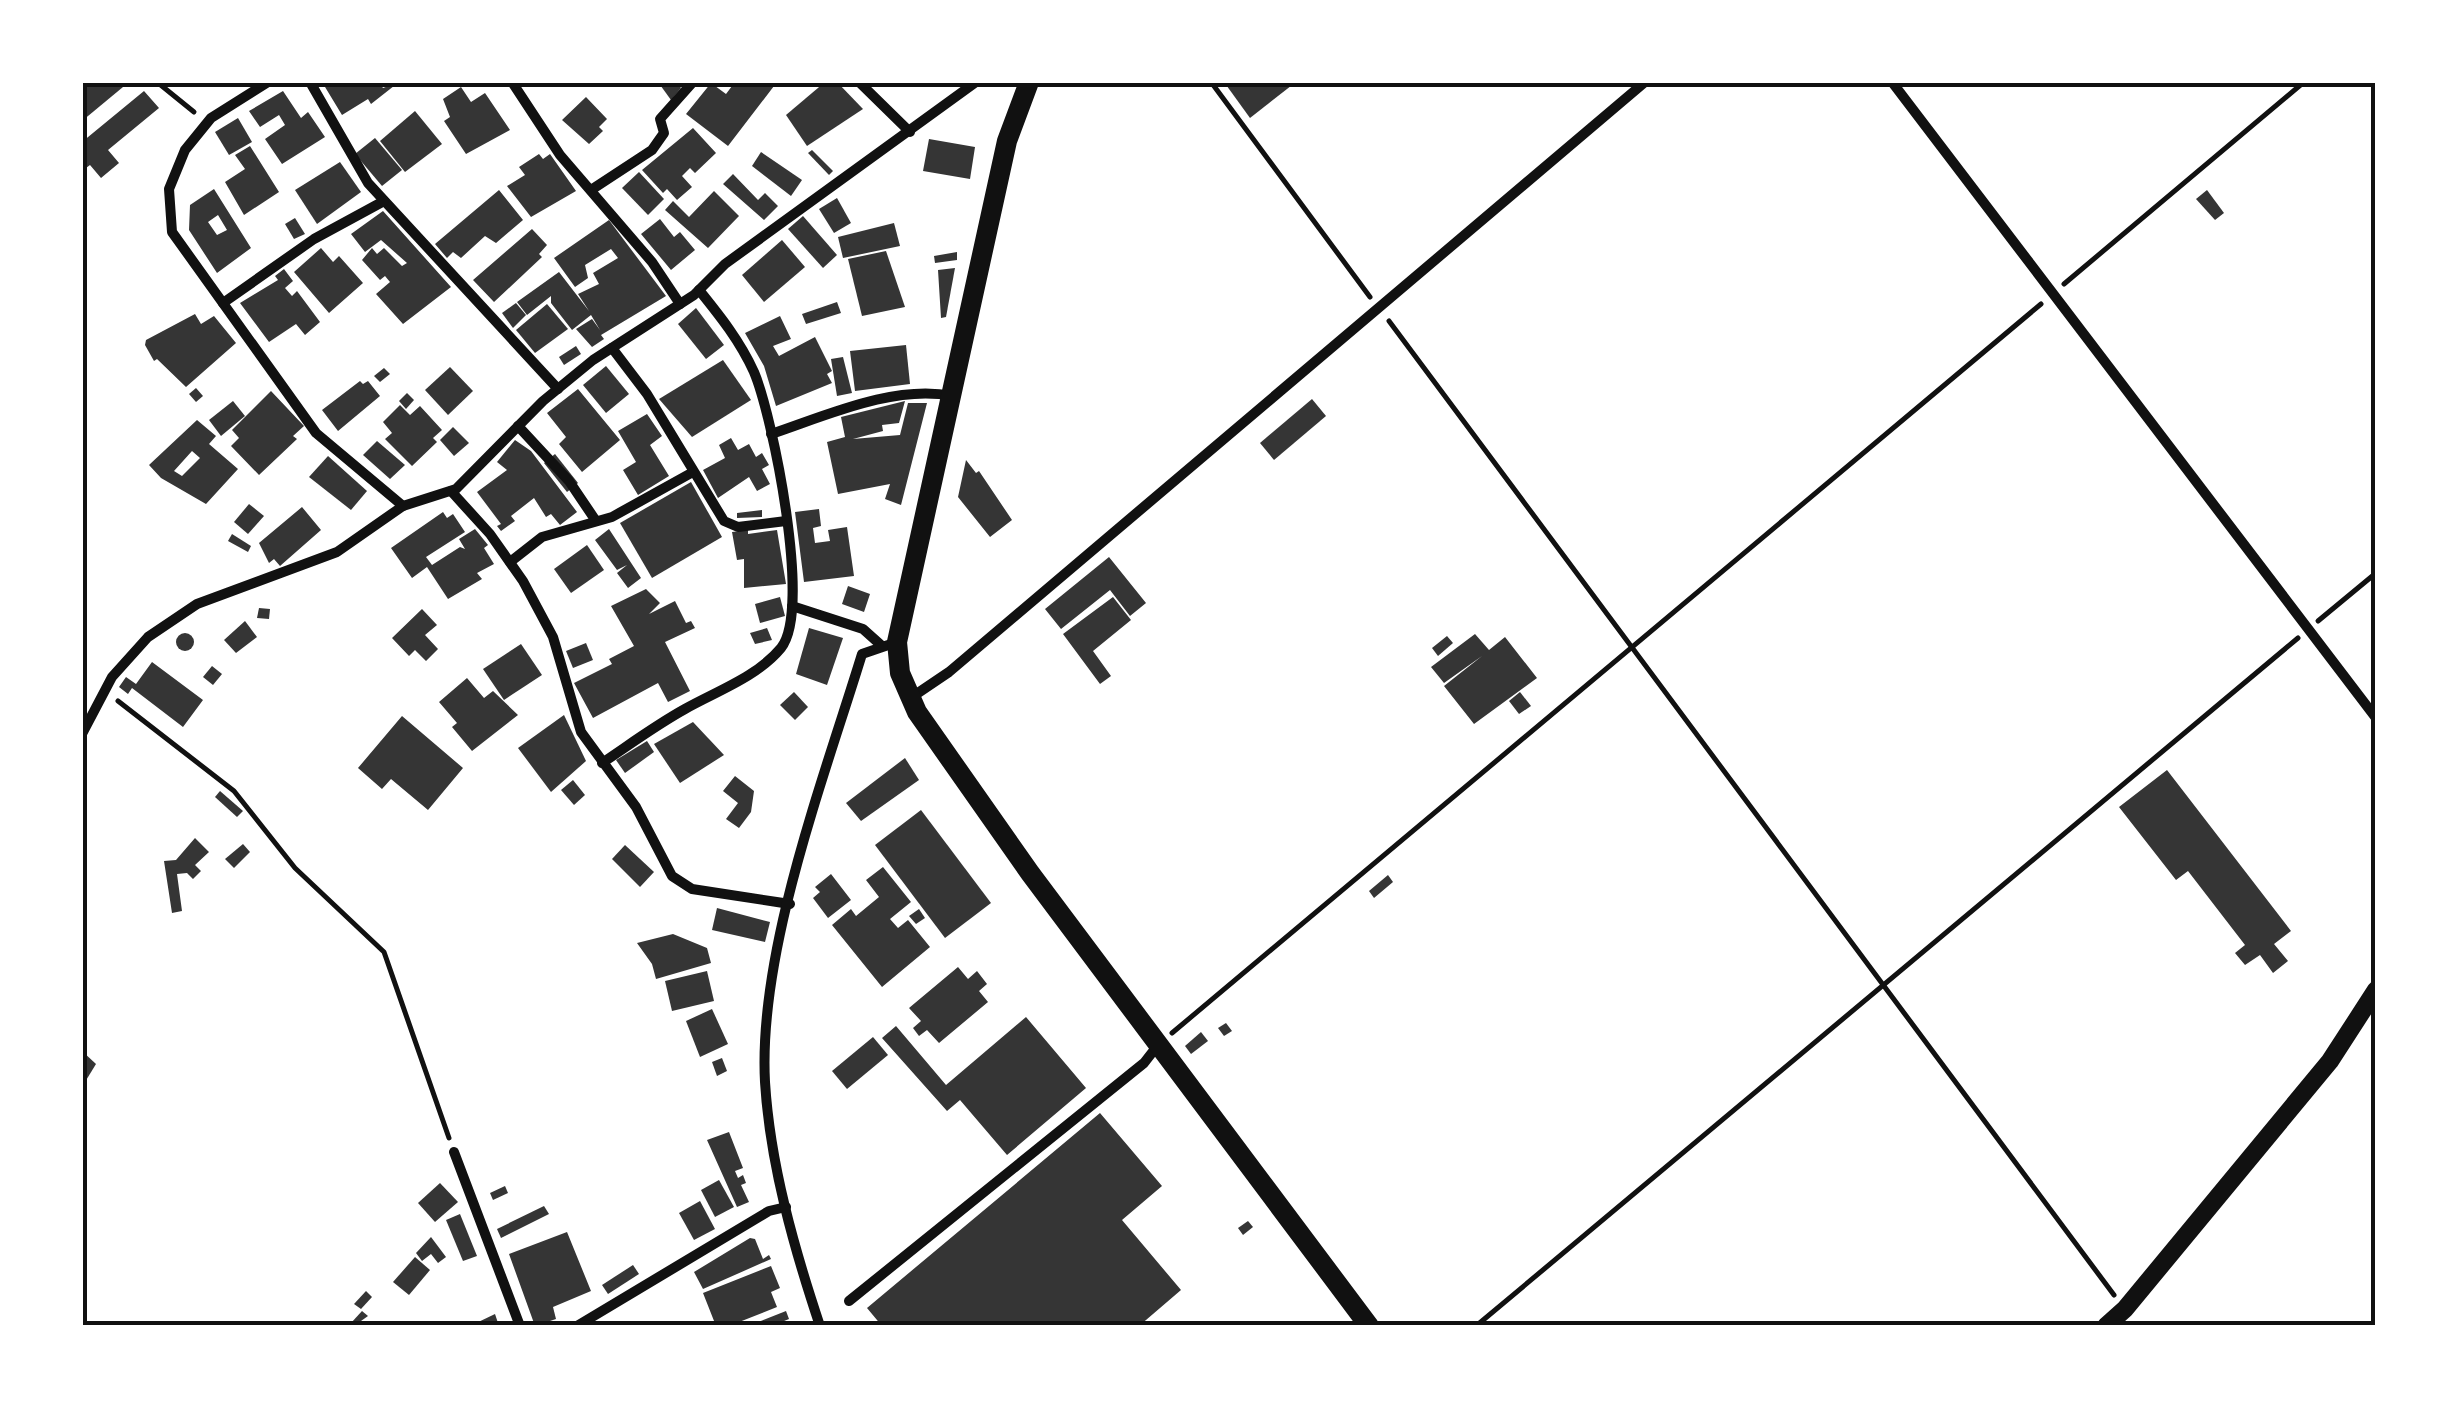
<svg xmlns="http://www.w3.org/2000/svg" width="2458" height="1408" font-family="Spectral,serif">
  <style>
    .building { fill: #353535; fill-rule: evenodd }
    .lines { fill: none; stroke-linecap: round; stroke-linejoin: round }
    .path { stroke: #111; stroke-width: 5 }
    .minor { stroke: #111; stroke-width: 10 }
    .tertiary { stroke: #111; stroke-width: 18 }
    .secondary { stroke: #111; stroke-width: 20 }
    .neatline { fill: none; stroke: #111; stroke-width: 4 }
  </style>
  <rect width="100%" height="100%" fill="#fff"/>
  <!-- building -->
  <g class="building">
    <polygon points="89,82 119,82 123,87 82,121 82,88"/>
    <polygon points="322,82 379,82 383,88 399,82 371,104 368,99 342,115"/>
    <polygon points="658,82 677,82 681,88 671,100"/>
    <polygon points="735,82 774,86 728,146 686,114 711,83 726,94"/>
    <polygon points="825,82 837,82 863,109 807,146 786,115"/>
    <polygon points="1224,82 1296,82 1250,118"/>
    <polygon points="461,87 471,102 485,93 510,130 466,154 444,121 450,117 443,99"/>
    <polygon points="144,91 159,108 108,150 119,163 101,178 90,165 82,171 82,142"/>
    <polygon points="283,91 301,118 308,112 325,137 282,164 265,139 285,125 279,115 260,127 249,111"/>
    <polygon points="586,97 607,119 599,127 603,131 589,144 562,120"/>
    <polygon points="415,111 442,144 405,172 380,141"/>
    <polygon points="238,118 252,142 229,155 215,132"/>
    <polygon points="693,128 716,153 695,173 690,168 682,176 692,187 677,200 667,189 663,193 642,170"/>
    <polygon points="375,138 402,170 382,186 355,154"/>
    <polygon points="929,139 975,147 970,179 923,171"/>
    <polygon points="250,146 279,192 244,215 225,182 245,169 235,155"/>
    <polygon points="812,150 833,171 829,175 808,153"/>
    <polygon points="761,152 802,180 791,196 752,166"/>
    <polygon points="539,154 543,159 550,154 576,191 531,217 507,186 525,175 519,167"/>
    <polygon points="340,162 361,192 317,224 295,190"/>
    <polygon points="639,172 664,199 648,215 622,188"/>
    <polygon points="733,174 758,200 765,193 778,206 764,220 723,184"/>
    <path d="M214,189l37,59 -34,25 -28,-43 1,-25zM218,215l9,15 -10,5 -9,-13z"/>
    <polygon points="499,190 523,220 496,243 485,236 461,258 453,252 447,258 435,244"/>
    <polygon points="2207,190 2224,213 2215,220 2196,199"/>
    <polygon points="714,191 739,216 708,248 665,210 673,201 689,217"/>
    <polygon points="837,198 851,223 834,233 819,209"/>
    <polygon points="383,211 451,287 403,324 376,294 390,282 385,276 380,280 362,260 372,248 377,254 384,248 402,266 407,263 381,240 365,252 351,234"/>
    <polygon points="803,216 837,255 823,268 788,229"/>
    <polygon points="295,218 305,234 294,239 285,224"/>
    <polygon points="660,219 674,237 680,232 695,250 671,270 641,234"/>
    <polygon points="609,220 666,296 601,335 604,339 592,347 576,329 592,319 600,330 591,315 572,330 551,303 551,296 527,315 517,302 559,272 589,311 578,294 599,284 593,273 618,258 611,249 585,265 588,278 575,287 554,258"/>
    <polygon points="894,223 900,246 843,258 838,237"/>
    <polygon points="532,229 547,245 539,254 542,257 494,302 473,280"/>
    <polygon points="782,240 805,267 764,302 742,275"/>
    <polygon points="321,248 333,262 339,256 363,283 329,313 294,272"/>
    <polygon points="886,251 905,307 862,316 848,259"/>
    <polygon points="957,252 957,260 935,263 934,256"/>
    <polygon points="955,268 946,317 941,318 938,270"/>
    <polygon points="284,269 293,281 285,288 292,296 297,291 320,322 305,335 296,324 269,342 240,303 278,280 275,276"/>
    <polygon points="837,302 841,313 806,324 802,314"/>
    <polygon points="516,303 526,315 513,328 502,313"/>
    <polygon points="547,304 568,329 535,353 516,330"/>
    <polygon points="696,308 724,345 706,359 678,324"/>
    <polygon points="195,314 201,324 214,316 236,343 186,387 157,359 154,361 145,345 146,340"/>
    <polygon points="780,316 791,339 773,346 779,356 815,337 832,371 827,374 832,383 776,406 764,366 745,333"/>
    <polygon points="906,345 910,384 855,391 850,351"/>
    <polygon points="576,346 581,354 564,365 559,357"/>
    <polygon points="843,357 852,393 837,396 831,359"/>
    <polygon points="723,360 751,400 692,437 659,399"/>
    <polygon points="606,366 629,394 606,413 583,385"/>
    <polygon points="450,367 473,391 448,415 425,390"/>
    <polygon points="384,368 390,374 380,382 374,376"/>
    <polygon points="360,381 363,384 368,381 380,396 338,431 322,410"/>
    <polygon points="196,388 203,396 196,402 189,394"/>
    <polygon points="578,389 620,440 582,472 559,444 566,437 547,413"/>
    <polygon points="271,391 304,426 293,436 297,439 259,475 231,446 239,438 232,430"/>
    <polygon points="407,393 414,400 406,409 399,401"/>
    <polygon points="1312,399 1326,416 1274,460 1260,443"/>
    <polygon points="233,401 245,416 221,436 209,420"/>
    <polygon points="905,401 899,423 882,425 883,431 853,439 900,435 908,403 927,403 901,505 885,499 890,484 838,494 827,442 845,437 841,417"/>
    <polygon points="400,405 410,415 420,406 442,430 433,438 437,442 412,466 385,439 392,433 383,422"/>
    <polygon points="647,414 662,436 650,445 669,476 638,495 623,470 636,462 618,431"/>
    <path d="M197,420l19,16 -7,8 29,25 -32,35 -45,-26 -12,-13zM192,451l8,7 -18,18 -8,-5z"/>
    <polygon points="453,427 469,443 454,456 440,440"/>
    <polygon points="731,438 738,450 749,444 756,457 762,453 769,465 762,469 770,484 757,491 749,477 718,498 703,470 725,458 719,445"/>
    <polygon points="515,440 531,451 577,512 560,525 551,514 546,517 534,498 511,516 515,521 501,531 497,526 501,524 477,492 507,470 497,462"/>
    <polygon points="377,441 405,465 390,479 363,455"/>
    <polygon points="555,454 578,483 567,492 544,463"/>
    <polygon points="328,456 367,491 351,510 309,477"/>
    <polygon points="966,460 976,473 979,471 1012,520 990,537 958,497"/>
    <polygon points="691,482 722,537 652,578 620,523"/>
    <polygon points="249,504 264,516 248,534 234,522"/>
    <polygon points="302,507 321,530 280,566 274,559 269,563 259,543"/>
    <polygon points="819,509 821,526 813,528 815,543 830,541 828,530 847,527 854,576 804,582 795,512"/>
    <polygon points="762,510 762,517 737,518 737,513"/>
    <polygon points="443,512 447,518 453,514 465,532 426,557 432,565 460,547 465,549 459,539 475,529 488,545 484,548 494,564 477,573 482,579 448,599 427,567 412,578 391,548"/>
    <polygon points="609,529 641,578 628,588 617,573 627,565 617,570 595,540"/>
    <polygon points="748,530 748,534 777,530 786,584 744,588 744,559 737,560 732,532"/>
    <polygon points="232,534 251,546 248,552 228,541"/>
    <polygon points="587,545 604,570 571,593 554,569"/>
    <polygon points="1109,557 1146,603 1130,616 1110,590 1061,629 1045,609"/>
    <polygon points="848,586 870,594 864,612 842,604"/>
    <polygon points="646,589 660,603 649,614 675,601 686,623 691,621 695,628 665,642 690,691 668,702 658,683 593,718 574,683 612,664 609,659 634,646 611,606"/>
    <polygon points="780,597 785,616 760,623 755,604"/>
    <polygon points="1113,597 1131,620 1093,651 1111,676 1100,684 1063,634"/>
    <polygon points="259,608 270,609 269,619 257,618"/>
    <polygon points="422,609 437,625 425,635 438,649 426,661 415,650 409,656 392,638"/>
    <polygon points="245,621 257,637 236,653 224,640"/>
    <polygon points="767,628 772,640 755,644 750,633"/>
    <polygon points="809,628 843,638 827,685 796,674"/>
    <circle cx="185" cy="642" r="9"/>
    <polygon points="1475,634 1489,650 1505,637 1537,678 1474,724 1444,686 1482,656 1444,683 1431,667"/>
    <polygon points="1447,636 1453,643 1438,656 1432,648"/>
    <polygon points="586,643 593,660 573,668 566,651"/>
    <polygon points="521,644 542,675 504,700 483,669"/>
    <polygon points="152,662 203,700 183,727 132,688 128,694 119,687 126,677 136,684"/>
    <polygon points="212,666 222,674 213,685 203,677"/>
    <polygon points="467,678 484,698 493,691 518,715 472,751 452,727 457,723 439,702"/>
    <polygon points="794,692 808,707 795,720 780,705"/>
    <polygon points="1520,692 1531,706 1519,714 1509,701"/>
    <polygon points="564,715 586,761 551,792 518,748"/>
    <polygon points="402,716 463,768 428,810 391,779 382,789 358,768"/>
    <polygon points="693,722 724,755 680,783 654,744"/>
    <polygon points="647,741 654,752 625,773 616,760"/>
    <polygon points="905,758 919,780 861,821 846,803"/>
    <polygon points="2167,770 2291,931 2274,944 2288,961 2273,973 2260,955 2245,965 2235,953 2245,945 2188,871 2176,880 2119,807"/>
    <polygon points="735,776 754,791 751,812 739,828 726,819 738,803 723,791"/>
    <polygon points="573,780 585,795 574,805 561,790"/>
    <polygon points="220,791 243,811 237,817 215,797"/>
    <polygon points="921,810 991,903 945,938 875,845"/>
    <polygon points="195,838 209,852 195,865 201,871 193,879 187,873 177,874 182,911 172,913 164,861 176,860"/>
    <polygon points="243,844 250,852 234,868 225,859"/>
    <polygon points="625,845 654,872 640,887 612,859"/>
    <polygon points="883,867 911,902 890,919 898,928 908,920 930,947 882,987 832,925 851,909 856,916 879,897 866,880"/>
    <polygon points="831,874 851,900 828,918 813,898 820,892 815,887"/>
    <polygon points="1388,875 1393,882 1374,898 1369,891"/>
    <polygon points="717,908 770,922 765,942 712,930"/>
    <polygon points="919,909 925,918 916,924 909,916"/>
    <polygon points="673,934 707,948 711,963 656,979 652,964 637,943"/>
    <polygon points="958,967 968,979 977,971 987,984 979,991 988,1002 939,1043 927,1030 919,1036 913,1028 921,1021 909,1008"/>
    <polygon points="707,971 714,1001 672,1011 665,981"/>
    <polygon points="712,1009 728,1044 700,1057 686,1021"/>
    <polygon points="1026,1017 1086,1088 1007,1155 960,1100 947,1111 882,1038 896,1026 946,1085"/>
    <polygon points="1226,1023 1232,1031 1224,1036 1218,1028"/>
    <polygon points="1201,1032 1208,1041 1191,1054 1185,1046"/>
    <polygon points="873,1037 888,1055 847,1089 832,1071"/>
    <polygon points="82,1051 96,1064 85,1082 82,1080"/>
    <polygon points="722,1058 727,1071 717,1076 712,1062"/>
    <polygon points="1100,1113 1162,1186 1122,1220 1181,1290 1139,1326 882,1326 867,1308"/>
    <polygon points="729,1132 743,1168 735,1171 738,1178 743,1175 746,1183 741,1185 749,1202 737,1207 707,1140"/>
    <polygon points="719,1180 734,1207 715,1217 701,1190"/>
    <polygon points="440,1183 458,1202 435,1222 418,1203"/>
    <polygon points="505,1186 508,1193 493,1200 490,1193"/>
    <polygon points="700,1201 715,1229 694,1240 679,1213"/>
    <polygon points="544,1206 549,1214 501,1238 497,1229"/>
    <polygon points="460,1214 477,1256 463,1261 446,1220"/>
    <polygon points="1248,1221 1253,1227 1243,1235 1238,1228"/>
    <polygon points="567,1232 591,1291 553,1307 556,1319 535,1326 509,1254"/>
    <polygon points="431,1237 446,1257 438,1263 431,1254 422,1261 416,1253"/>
    <polygon points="750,1238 755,1239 763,1259 769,1255 771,1259 703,1289 694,1272"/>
    <polygon points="415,1257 430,1270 409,1295 393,1282"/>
    <polygon points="633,1265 639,1274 608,1294 602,1285"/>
    <polygon points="771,1266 780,1288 771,1292 777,1307 729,1326 716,1326 703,1293"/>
    <polygon points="366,1291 372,1297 361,1309 354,1304"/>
    <polygon points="362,1311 368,1316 354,1326 351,1323"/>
    <polygon points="786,1311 789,1319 772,1326 748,1326"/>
    <polygon points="495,1314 499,1326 470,1326"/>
  </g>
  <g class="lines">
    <!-- path -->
    <g class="path">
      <polyline points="157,82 194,112"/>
      <polyline points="1211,82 1370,297"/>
      <polyline points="2064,284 2304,82"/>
      <polyline points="1389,321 2114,1295"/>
      <polyline points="2318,621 2376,573"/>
      <polyline points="118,701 234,791 295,868 384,952 449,1138"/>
      <polyline points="1172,1033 2041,304"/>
      <polyline points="1476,1326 2298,638"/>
    </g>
    <!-- minor -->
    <g class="minor">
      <polyline points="268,82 211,118 185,150 169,189 172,232 316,433 403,506"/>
      <polyline points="310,82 368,183 558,389"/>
      <polyline points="512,82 560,155 652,262 680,304"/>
      <polyline points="859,82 910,132"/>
      <polyline points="1892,82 2376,718"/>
      <polyline points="591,190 652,150 664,133 660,119 693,82"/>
      <polyline points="223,303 314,239 384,201"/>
      <polyline points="612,348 647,394 724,521 738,527 786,521"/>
      <polyline points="518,426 569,481 596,521"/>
      <path d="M771,434c54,-18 124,-50 181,-38"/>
      <polyline points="451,491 490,534 523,581 553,637 581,732 636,807 672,876 692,889 790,904"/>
      <polyline points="510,562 542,537 612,517 693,472"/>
      <polyline points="792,606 863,629 882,646"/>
      <polyline points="912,697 949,672 1645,82"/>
      <polyline points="82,734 112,677 148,637 197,604 337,552 403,506 456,489 543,401 593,360 694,295 725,264 976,82"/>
      <path d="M602,763c27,-18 54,-38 83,-54 32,-18 72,-32 96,-61 31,-38 -8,-231 -27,-276 -14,-31 -34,-56 -55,-82"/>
      <polyline points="454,1152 520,1326"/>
      <polyline points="849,1301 1144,1063 1158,1045"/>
      <polyline points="577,1326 769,1211 786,1207"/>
      <path d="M820,1326c-26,-78 -50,-162 -55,-244 -7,-131 59,-304 97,-428l35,-12"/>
    </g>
    <!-- tertiary -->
    <polyline class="tertiary" points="2106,1326 2125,1309 2330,1061 2376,990"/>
    <!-- secondary -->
    <polyline class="secondary" points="1029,82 1007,141 897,642 900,673 917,712 1030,873 1369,1326"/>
  </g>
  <!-- border -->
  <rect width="2458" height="1408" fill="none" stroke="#ffffff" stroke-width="170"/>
  <rect x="85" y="85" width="2288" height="1238" class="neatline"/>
</svg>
